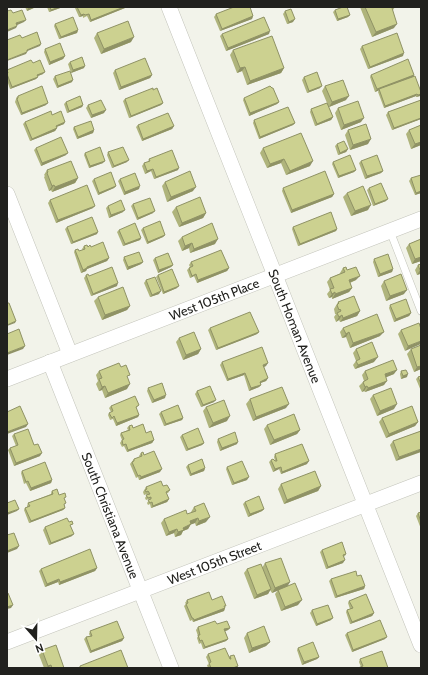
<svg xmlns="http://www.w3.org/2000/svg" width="428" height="675" font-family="Cabin,sans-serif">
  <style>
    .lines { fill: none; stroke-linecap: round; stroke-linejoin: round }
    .service-casing { stroke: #c3c4bb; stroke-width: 8 }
    .minor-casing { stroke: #c3c4bb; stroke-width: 16 }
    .service { stroke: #fff; stroke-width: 7 }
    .minor { stroke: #fff; stroke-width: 15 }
    .wall { fill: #afb47c }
    .shaded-wall { fill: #8f9265 }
    .building { fill: #ccd190; stroke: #8f9265 }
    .labels { text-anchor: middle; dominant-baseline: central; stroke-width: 3.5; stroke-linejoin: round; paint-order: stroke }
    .street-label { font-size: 13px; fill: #21211e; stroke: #fff }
  </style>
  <rect width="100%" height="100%" fill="#f2f3ea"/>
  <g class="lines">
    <!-- service casing -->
    <g class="service-casing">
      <polyline id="service" points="390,231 421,311"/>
    </g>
    <!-- minor casing -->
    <g class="minor-casing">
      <g id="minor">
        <path id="s1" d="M169,7l252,638"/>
        <polyline points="7,194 70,354"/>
        <path id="s2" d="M50,362l121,306"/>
        <path id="s3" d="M7,379l414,-160"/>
        <path id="s4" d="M7,642l414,-159"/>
      </g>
    </g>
    <!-- service -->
    <use href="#service" class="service"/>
    <!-- minor -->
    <use href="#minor" class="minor"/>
  </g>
  <!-- wall -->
  <g class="wall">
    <polygon points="25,7 36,7 27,11"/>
    <polygon points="47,7 63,7 49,12"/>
    <polygon points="76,7 126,7 125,8 90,22 87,16 83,18 83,16 79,17 75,8"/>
    <polygon points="360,7 395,7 393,10 394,28 372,37"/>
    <polygon points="335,10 350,15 348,17 337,21 333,12"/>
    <polygon points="285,11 293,22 287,24 283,14"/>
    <polygon points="216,14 253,16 252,19 220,31 214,17"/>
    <polygon points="55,24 78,30 77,33 59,39 54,26"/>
    <polygon points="97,33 131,42 101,54 94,38"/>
    <polygon points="222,34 269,34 226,51 220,36"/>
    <polygon points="362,46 403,56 368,69 360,49"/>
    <polygon points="45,49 65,56 63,59 49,65 44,52"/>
    <polygon points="233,50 284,68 281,73 247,85 242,71 237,73 230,55"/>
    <polygon points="70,62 84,68 71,73 68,64"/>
    <polygon points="33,63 43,74 38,76 36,79 10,89 7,80 7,70"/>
    <polygon points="115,70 152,75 150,78 119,90 113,73"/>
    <polygon points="371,75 414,75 413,77 420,96 416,97 416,96 384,108 378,92 379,90 375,92 370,77"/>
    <polygon points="55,76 72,82 57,88 53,79"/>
    <polygon points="304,77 320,88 307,93 302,80"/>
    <polygon points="325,86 346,100 329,107 333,117 331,120 315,126 310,112 311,109 327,103 322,91"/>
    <polygon points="153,90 163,103 161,105 129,118 123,101 125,99"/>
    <polygon points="18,96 46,105 21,115 15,102 16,99 16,98"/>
    <polygon points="244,98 279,102 277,104 249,116 243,100"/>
    <polygon points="421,100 421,119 392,130 386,115 388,112"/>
    <polygon points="66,102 83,105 82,107 67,113 64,104"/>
    <polygon points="88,105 104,113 91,118 86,108"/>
    <polygon points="338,108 361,122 341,130 335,113"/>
    <polygon points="52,115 64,124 56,127 57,128 55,131 30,141 23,124 25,122"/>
    <polygon points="254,120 295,123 293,125 259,139 253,123"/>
    <polygon points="138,125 174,126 172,129 142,141 136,127"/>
    <polygon points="421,125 421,145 411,149 406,134 409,130"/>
    <polygon points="74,127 94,130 93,133 77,139 73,129"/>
    <polygon points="348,130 368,144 350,150 345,135"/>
    <polygon points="337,144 348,149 346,152 338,155 335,146"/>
    <polygon points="36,148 66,155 41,166 34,150"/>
    <polygon points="263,148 310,166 286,175 281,163 267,168 260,153"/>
    <polygon points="108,152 127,162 112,168 107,155"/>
    <polygon points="85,153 103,163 89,168 84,155"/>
    <polygon points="149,159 178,170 154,179 151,171 145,174 142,166 144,163 148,162"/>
    <polygon points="361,161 383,171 381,173 365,179 359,163"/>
    <polygon points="333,162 356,170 354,172 338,178 332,164"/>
    <polygon points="47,170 78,178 75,183 52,192 51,190 49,191 44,177 45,176 44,175"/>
    <polygon points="411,178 421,193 415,195 409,181"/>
    <polygon points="94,179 116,186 114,188 98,195 92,181"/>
    <polygon points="120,179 139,189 124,195 118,181"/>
    <polygon points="165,182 193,191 167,202 162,186"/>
    <polygon points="283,188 334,194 332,197 291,213 282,191"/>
    <polygon points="369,188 386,201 373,206 367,190"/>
    <polygon points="347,193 368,210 351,216 343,197"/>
    <polygon points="50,200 93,208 56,223 48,203"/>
    <polygon points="133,204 153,213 137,220 131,206"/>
    <polygon points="108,206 123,212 109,218 106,208"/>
    <polygon points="176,207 206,213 203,218 179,227 172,212"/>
    <polygon points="67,227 97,234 71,244 65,229"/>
    <polygon points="293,227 337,229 336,231 298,246 292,229"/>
    <polygon points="143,228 165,235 163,237 147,244 141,230"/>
    <polygon points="119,230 141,238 140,240 123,246 117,232"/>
    <polygon points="182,237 215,244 190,253 189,248 182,251 178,241"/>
    <polygon points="421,239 421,261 412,264 406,248 409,244"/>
    <polygon points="84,246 91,247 109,258 107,261 87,269 86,271 81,273 74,252 75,250 79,251 83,250 82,249"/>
    <polygon points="124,257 143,262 141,264 127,270 123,260"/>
    <polygon points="155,258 173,265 171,267 158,273 153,260"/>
    <polygon points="374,259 393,269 392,272 378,277 373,262"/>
    <polygon points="191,262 229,268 227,271 197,283 194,276 190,278 187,270 190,267 189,265"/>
    <polygon points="421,264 421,277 420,274 417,275 415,270 418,265"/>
    <polygon points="343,268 347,270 356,280 350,283 352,288 349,292 332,299 332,297 329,298 327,294 330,290 327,282 330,278 341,273 340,273"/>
    <polygon points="86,275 89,276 117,286 91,296 84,278"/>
    <polygon points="158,275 177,288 163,294 156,277"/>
    <polygon points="146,280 159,294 150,297 144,283"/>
    <polygon points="384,281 404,294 386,301 381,286"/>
    <polygon points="98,297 130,306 127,310 102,320 94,301"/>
    <polygon points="338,302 360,311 357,316 340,322 339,320 336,322 334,317 336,314 335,314 334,309"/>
    <polygon points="390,305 411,313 409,316 394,322 389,308"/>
    <polygon points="210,328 259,332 257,334 216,350 208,330"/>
    <polygon points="343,328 380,336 350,348 346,337 342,338 340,332"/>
    <polygon points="421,329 405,351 398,334 401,330"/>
    <polygon points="179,338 201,349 198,354 183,360 176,342"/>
    <polygon points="356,349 374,362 355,369 353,365 356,361 353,353"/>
    <polygon points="411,349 421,369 414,372 407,354"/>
    <polygon points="222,362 266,366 264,367 268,378 266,381 260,383 261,385 259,387 249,391 244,375 227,381 220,365"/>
    <polygon points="99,371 127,378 127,389 105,398 102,390 99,391 96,384 98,381 96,375"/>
    <polygon points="365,371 394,374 386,377 384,385 365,392 364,391 362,392 359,386 364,381 362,375"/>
    <polygon points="401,371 407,377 401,379 400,374"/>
    <polygon points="421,376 421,391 416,379 418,377"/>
    <polygon points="148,388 165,398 152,403 147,391"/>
    <polygon points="197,391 214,402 201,407 195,394"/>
    <polygon points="373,395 394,409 377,416 370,399"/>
    <polygon points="250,399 286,408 253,421 246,404"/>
    <polygon points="139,405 136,408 139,415 138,417 116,426 113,419 110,420 108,415 109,413 111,412 109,408 111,406"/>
    <polygon points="206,407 227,421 209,428 203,411"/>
    <polygon points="161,412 183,418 182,420 164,426 159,414"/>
    <polygon points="382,418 418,422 415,426 386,438 379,422"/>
    <polygon points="267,425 300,430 297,434 270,445 264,429"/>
    <polygon points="129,426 146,433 154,440 152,443 127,452 124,446 122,447 120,443 122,440 120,435 121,433 128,430 127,428"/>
    <polygon points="421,431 396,461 390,445 393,441"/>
    <polygon points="14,434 34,445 40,456 14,466 8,450 10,448 16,446 12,436"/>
    <polygon points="182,435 204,443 202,445 186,451 180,437"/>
    <polygon points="218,439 237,444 220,451 217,442"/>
    <polygon points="141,453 144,455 160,472 139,480 138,477 136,478 130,464 134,459 140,457 139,456"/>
    <polygon points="275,454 307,464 281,474 279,469 273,472 269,462 271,460 275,461 274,457"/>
    <polygon points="188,465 205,468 204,471 190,476 186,467"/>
    <polygon points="227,467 247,480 232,485 226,469"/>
    <polygon points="22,471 52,480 51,483 30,491 26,483 24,484 21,473"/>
    <polygon points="281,484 321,486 318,491 284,504 278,489"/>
    <polygon points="163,486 170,490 168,493 166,493 169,499 167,502 151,508 150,504 148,505 147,503 149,500 149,499 146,500 145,498 147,495 147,494 144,495 143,492 146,487"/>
    <polygon points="52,491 64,499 64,505 65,508 63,510 29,523 24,510 25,508 27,507 27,506 28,503 51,494 51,493"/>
    <polygon points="245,502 264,509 262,511 248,517 243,504"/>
    <polygon points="194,507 206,522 196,526 195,523 191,524 188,529 183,531 181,535 175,537 174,533 166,536 161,523 164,519 191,513 191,512"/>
    <polygon points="421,512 421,529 416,516 418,513"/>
    <polygon points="69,522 71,527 72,536 49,545 43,530 45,527"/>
    <polygon points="322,550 346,554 345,556 343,557 343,563 326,569 320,552"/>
    <polygon points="265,563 287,586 298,605 281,611 275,594 278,590 272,593 270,590 268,594 254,599 244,573 247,569 262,568"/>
    <polygon points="97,568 95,571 59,585 58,582 45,587 39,571 41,569"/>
    <polygon points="357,576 365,586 364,589 335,598 329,581 331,579"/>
    <polygon points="187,600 212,600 225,607 225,608 224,611 193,622 192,620 190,621 184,606 186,604 185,603"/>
    <polygon points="349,601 374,613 372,616 350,624 346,612 347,610 350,609 348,603"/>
    <polygon points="312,610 331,620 316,626 310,613"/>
    <polygon points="217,624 230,628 228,630 225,631 228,639 226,641 203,649 201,643 199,644 197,638 198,636 196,630 198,627"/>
    <polygon points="90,631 124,638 122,641 90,653 84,639 86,637 90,636 89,634"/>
    <polygon points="247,633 270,642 266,646 249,653 244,638"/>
    <polygon points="347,633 385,639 352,652 345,635"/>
    <polygon points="298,648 319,657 317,659 302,665 297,650"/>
    <polygon points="42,650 64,668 44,668 39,655"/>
    <polygon points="208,654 229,657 230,656 238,666 237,668 208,668 207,665 209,664 206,657"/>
    <polygon points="360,659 388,668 361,667 359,662"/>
  </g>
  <!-- shaded-wall -->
  <g class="shaded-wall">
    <polygon points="32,7 36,7 27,11 28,8"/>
    <polygon points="59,7 63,7 49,12 51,10"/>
    <polygon points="124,7 126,7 125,8 90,22 91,20"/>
    <polygon points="84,14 83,16 79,17 81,15"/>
    <polygon points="350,15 348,17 337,21 338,19"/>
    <polygon points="253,16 252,19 220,31 222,29"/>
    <polygon points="295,19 293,22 287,24 289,22"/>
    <polygon points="26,20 24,22 15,26 16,23"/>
    <polygon points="397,24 394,28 372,37 376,32"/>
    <polygon points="17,26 16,28 7,32 7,30"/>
    <polygon points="78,30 77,33 59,39 61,37"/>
    <polygon points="270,31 269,34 226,51 228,48"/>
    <polygon points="134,37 131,42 101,54 104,49"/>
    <polygon points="41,44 40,46 25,52 27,50"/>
    <polygon points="27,52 26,54 7,61 7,60"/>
    <polygon points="404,53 403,56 368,69 370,67"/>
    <polygon points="65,56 63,59 49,65 50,62"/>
    <polygon points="85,66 84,68 71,73 73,70"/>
    <polygon points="245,67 242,71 237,73 240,68"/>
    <polygon points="284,68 281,73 247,85 250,81"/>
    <polygon points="45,72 43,74 35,77 37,75"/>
    <polygon points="152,75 150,78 119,90 121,87"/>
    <polygon points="414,75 413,77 375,92 377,89"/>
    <polygon points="38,77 36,79 10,89 12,87"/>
    <polygon points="73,80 72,82 57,88 58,86"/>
    <polygon points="322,86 320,88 307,93 309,91"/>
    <polygon points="417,94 416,96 384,108 385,106"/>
    <polygon points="421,94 420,96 416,97 418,95"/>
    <polygon points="349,96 346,100 329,107 332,102"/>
    <polygon points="279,102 277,104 249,116 250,113"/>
    <polygon points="48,103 46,105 21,115 22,113"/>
    <polygon points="163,103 161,105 129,118 131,116"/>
    <polygon points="83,105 82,107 67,113 69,111"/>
    <polygon points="106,110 104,113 91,118 92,115"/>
    <polygon points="333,117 331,120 315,126 317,124"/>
    <polygon points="364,118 361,122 341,130 344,125"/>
    <polygon points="421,118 421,119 392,130 394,128"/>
    <polygon points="65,122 64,124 54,128 56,126"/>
    <polygon points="295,123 293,125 259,139 260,137"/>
    <polygon points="174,126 172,129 142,141 143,139"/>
    <polygon points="57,128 55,131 30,141 32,139"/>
    <polygon points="94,130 93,133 77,139 78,137"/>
    <polygon points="371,139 368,144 350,150 353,145"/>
    <polygon points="421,142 421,145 411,149 415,144"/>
    <polygon points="348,149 346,152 338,155 340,153"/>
    <polygon points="68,153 66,155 41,166 42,163"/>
    <polygon points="284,159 281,163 267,168 270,164"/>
    <polygon points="129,160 127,162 112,168 114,166"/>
    <polygon points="105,161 103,163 89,168 90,166"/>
    <polygon points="313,161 310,166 286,175 290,171"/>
    <polygon points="179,168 178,170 154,179 156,177"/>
    <polygon points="153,169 151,171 145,174 147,171"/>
    <polygon points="356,170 354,172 338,178 339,176"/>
    <polygon points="383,171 381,173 365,179 367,176"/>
    <polygon points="78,178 75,183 52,192 55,187"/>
    <polygon points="54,185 51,190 49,191 52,186"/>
    <polygon points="116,186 114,188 98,195 99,193"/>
    <polygon points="140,186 139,189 124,195 125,192"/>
    <polygon points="196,187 193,191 167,202 171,197"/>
    <polygon points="421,191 421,193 415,195 416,193"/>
    <polygon points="334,194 332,197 291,213 292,210"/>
    <polygon points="388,199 386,201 373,206 375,204"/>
    <polygon points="371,205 368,210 351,216 355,211"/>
    <polygon points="95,206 93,208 56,223 58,220"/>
    <polygon points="125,210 123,212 109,218 111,215"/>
    <polygon points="155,211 153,213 137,220 138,218"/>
    <polygon points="206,213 203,218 179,227 182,223"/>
    <polygon points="337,229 336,231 298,246 300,244"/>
    <polygon points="98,232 97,234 71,244 73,242"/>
    <polygon points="165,235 163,237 147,244 148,242"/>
    <polygon points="141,238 140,240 123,246 125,244"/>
    <polygon points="218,239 215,244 190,253 194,249"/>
    <polygon points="192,243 189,248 182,251 185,246"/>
    <polygon points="421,257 421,261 412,264 415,259"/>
    <polygon points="109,258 107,261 87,269 86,271 81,273 83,270 87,267"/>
    <polygon points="143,262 141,264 127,270 128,267"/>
    <polygon points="173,265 171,267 158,273 159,270"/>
    <polygon points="229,268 227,271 197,283 198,280"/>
    <polygon points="393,269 392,272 378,277 380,274"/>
    <polygon points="420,270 421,270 421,272 420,274 417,275"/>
    <polygon points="196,274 194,276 190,278 192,276"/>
    <polygon points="360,276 356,280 346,284 349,280"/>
    <polygon points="118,283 117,286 91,296 93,294"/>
    <polygon points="179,286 177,288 163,294 164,292"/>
    <polygon points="352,288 349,292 332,299 335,294"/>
    <polygon points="407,290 404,294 386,301 390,296"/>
    <polygon points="161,291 159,294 150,297 152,295"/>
    <polygon points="335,292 332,297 329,298 332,294"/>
    <polygon points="130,306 127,310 102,320 105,315"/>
    <polygon points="360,311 357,316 340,322 343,318"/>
    <polygon points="411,313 409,316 394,322 396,319"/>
    <polygon points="342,315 339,320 336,322 339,317"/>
    <polygon points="16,321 15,323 7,326 7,325"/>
    <polygon points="259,332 257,334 216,350 218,348"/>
    <polygon points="349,332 346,337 342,338 346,334"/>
    <polygon points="384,332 380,336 350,348 353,343"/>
    <polygon points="421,341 421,344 405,351 408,346"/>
    <polygon points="25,346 23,349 7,355 7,353"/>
    <polygon points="201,349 198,354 183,360 186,355"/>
    <polygon points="378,357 374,362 355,369 358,365"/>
    <polygon points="268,363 266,366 261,368 263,365"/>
    <polygon points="421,366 421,369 414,372 417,367"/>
    <polygon points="397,370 394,374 382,379 385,374"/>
    <polygon points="245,373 244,375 227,381 228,379"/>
    <polygon points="408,374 407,377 401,379 403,376"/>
    <polygon points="268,378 266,381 258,384 260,382"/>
    <polygon points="387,381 384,385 365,392 368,388"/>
    <polygon points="130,384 127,389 105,398 108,393"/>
    <polygon points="261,385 259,387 249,391 251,388"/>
    <polygon points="105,386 102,390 99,391 102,387"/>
    <polygon points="367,386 364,391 362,392 365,387"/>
    <polygon points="166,395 165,398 152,403 154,400"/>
    <polygon points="216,400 214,402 201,407 203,405"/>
    <polygon points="289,404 286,408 253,421 256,417"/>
    <polygon points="397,404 394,409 377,416 380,411"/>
    <polygon points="139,415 138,417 116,426 117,423"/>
    <polygon points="230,416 227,421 209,428 213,423"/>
    <polygon points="183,418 182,420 164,426 166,424"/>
    <polygon points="418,422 415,426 386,438 389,434"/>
    <polygon points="28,424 26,427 7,434 7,432"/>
    <polygon points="300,430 297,434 270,445 274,440"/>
    <polygon points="154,440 152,443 127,452 128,450"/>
    <polygon points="238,442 237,444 220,451 222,448"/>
    <polygon points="204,443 202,445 186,451 188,449"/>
    <polygon points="421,449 421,452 396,461 399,457"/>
    <polygon points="42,453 40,456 14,466 16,463"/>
    <polygon points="309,461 307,464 281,474 282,472"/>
    <polygon points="281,467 279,469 273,472 275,469"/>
    <polygon points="205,468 204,471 190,476 191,474"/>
    <polygon points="162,469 160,472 139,480 141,477"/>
    <polygon points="249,477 247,480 232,485 234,483"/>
    <polygon points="52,480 51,483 30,491 31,488"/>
    <polygon points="321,486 318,491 284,504 287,500"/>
    <polygon points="169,499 167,502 151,508 153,506"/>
    <polygon points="65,508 63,510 29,523 31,521"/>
    <polygon points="19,509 17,511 7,515 7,513"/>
    <polygon points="264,509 262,511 248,517 250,514"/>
    <polygon points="210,517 206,522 196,526 199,521"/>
    <polygon points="198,518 195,523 187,526 190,521"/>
    <polygon points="191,524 188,529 183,531 181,535 175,537 178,532 183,528"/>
    <polygon points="177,529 174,533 166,536 169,532"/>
    <polygon points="74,534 72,536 49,545 51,543"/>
    <polygon points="19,546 17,549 7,553 7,551"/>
    <polygon points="345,560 343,563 326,569 328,567"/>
    <polygon points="97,568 95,571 59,585 60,582"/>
    <polygon points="59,579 58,582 45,587 47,584"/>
    <polygon points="290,582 287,587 272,593 275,588"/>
    <polygon points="365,586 364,589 335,598 337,596"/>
    <polygon points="271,589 268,594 254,599 257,595"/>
    <polygon points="302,600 298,605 281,611 285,607"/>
    <polygon points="13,605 11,608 7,609 7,607"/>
    <polygon points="225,608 224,611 193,622 194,620"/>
    <polygon points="374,613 372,616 350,624 352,622"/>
    <polygon points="333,618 331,620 316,626 317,624"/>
    <polygon points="230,628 228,630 223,632 224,629"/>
    <polygon points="387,637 385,639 352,652 353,650"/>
    <polygon points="124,638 122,641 90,653 91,651"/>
    <polygon points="228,639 226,641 203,649 205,647"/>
    <polygon points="270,642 266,646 249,653 252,648"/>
    <polygon points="319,657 317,659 302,665 304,662"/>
    <polygon points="51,665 48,668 46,668 48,666"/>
  </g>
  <!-- building -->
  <g class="building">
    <polygon points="50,7 59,7 51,10"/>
    <polygon points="77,7 124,7 91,20 89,14 85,15 84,14 81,15"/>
    <polygon points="234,7 250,7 253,16 222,29 216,14"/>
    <polygon points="343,7 347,7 350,15 338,19 335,10"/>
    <polygon points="365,7 395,7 392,8 397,24 376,32"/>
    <polygon points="291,9 295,19 289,22 285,11"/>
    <polygon points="11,10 13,13 22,10 26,20 16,23 17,26 7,30 7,11"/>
    <polygon points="73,17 78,30 61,37 55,24"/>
    <polygon points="264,17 270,31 228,48 222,34"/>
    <polygon points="128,21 134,37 104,49 97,33"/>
    <polygon points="37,32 41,44 27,50 27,52 7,60 7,40 20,35 22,38"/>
    <polygon points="397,33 404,53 370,67 362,46"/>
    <polygon points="272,36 284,68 250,81 245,67 240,68 233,50"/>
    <polygon points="60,43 65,56 50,62 45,49"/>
    <polygon points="82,57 85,66 73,70 70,62"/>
    <polygon points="145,58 152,75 121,87 115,70"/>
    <polygon points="408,59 414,75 377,89 371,75"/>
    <polygon points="31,60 33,63 40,60 45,72 37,75 38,77 12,87 7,74 8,73 7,70"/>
    <polygon points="70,71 73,80 58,86 55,76"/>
    <polygon points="317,72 322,86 309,91 304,77"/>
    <polygon points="415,76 421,92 421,94 418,95 417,94 385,106 379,89"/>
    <polygon points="343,80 349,96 332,102 325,86"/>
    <polygon points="42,86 48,103 22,113 17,99 18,98 18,96"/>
    <polygon points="270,86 272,88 273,88 279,102 250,113 244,98"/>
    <polygon points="153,88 153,90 157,88 163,103 131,116 125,99"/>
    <polygon points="80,96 83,105 69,111 66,102"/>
    <polygon points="101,100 106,110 92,115 88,105"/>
    <polygon points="421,100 421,118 394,128 388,112"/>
    <polygon points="358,101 364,118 344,125 338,108"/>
    <polygon points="327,103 333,117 317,124 311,109"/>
    <polygon points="288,107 295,123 260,137 254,120"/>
    <polygon points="51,111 52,115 61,111 65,122 56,126 57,128 32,139 25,122"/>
    <polygon points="168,113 174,126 143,139 138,125"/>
    <polygon points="91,121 94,130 78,137 74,127"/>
    <polygon points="366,124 371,139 353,145 348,130"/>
    <polygon points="421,125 421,142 415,144 409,130"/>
    <polygon points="301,133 313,161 290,171 284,159 270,164 263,148"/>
    <polygon points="61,137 68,153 42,163 36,148"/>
    <polygon points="344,141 348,149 340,153 337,144"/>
    <polygon points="100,147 105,161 90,166 85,153"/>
    <polygon points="123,147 129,160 114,166 108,152"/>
    <polygon points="172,150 179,168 156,177 153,169 147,171 144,163 150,161 149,159"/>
    <polygon points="350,155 356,170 339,176 333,162"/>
    <polygon points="377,155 383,171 367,176 361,161"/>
    <polygon points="71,161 78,178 55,187 54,185 52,186 47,173 48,172 47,170"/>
    <polygon points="190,171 196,187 171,197 165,182"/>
    <polygon points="325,171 334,194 292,210 283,188"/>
    <polygon points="111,172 116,186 99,193 94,179"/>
    <polygon points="135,173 140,186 125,192 120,179"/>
    <polygon points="421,175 421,191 416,193 411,178"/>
    <polygon points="381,183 388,199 375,204 369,188"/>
    <polygon points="87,185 95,206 58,220 50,200"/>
    <polygon points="363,186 371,205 355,211 347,193"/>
    <polygon points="200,197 206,213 182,223 176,207"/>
    <polygon points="150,198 155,211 138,218 133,204"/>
    <polygon points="121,200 125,210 111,215 108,206"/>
    <polygon points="331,212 337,229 300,244 293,227"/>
    <polygon points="92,217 98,232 73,242 67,227"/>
    <polygon points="160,221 165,235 148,242 143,228"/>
    <polygon points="135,223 141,238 125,244 119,230"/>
    <polygon points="212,223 218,239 194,249 192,243 185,246 182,237"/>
    <polygon points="421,239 421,257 415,259 409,244"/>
    <polygon points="103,242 109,258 87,267 87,268 83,270 75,250 78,249 79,251 85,249 84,246 87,245 88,247 90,245 91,247"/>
    <polygon points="221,250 229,268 198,280 196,274 192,276 189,268 193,266 191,262"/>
    <polygon points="139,252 143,262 128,267 124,257"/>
    <polygon points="168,253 173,265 159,270 155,258"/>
    <polygon points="388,254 393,269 380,274 374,259"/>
    <polygon points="421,264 421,270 420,270 418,265"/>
    <polygon points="112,267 118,283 93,294 86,275 88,274 89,276"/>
    <polygon points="346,267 347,270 356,267 360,276 349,280 352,288 335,294 335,292 332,294 330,289 334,288 330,278 345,272 343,268"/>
    <polygon points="172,269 179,286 164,292 158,275"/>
    <polygon points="401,274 407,290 390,296 384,281"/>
    <polygon points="155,277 161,291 152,295 146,280"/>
    <polygon points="123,287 130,306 105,315 98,297"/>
    <polygon points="354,296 360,311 343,318 342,315 339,317 337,313 341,311 340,309 339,310 337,305 339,303 338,302"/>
    <polygon points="406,299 411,313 396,319 390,305"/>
    <polygon points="7,303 9,303 16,321 7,325"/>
    <polygon points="250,312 259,332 218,348 210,328"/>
    <polygon points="377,314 384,332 353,343 349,332 346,334 343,328"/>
    <polygon points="419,323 421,329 421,341 408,346 401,330"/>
    <polygon points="19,329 25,346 7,353 7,334"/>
    <polygon points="194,332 201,349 186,355 179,338"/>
    <polygon points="372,342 378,357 358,365 356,361 360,359 356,349"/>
    <polygon points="421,345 421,366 417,367 411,349"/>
    <polygon points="262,347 268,363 263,365 268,378 260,382 261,385 251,388 245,373 228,379 222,362"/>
    <polygon points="393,360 397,370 385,374 387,381 368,388 367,386 365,387 363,382 368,379 365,371"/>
    <polygon points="119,363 121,367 126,365 130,375 127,376 130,384 108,393 105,386 102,387 99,379 102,378 99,371"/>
    <polygon points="406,370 408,374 403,376 401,371"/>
    <polygon points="421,376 421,384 418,377"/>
    <polygon points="162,383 166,395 154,400 148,388"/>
    <polygon points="210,386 216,400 203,405 197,391"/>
    <polygon points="282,387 289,404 256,417 250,399"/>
    <polygon points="391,388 397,404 380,411 373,395"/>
    <polygon points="135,396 139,405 136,407 139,415 117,423 114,416 112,418 109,413 113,411 111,406"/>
    <polygon points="224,400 230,416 213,423 206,407"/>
    <polygon points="178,405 183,418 166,424 161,412"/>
    <polygon points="20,406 28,424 7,432 7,412"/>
    <polygon points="412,406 418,422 389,434 382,418"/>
    <polygon points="294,414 300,430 274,440 267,425"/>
    <polygon points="143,424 146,433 151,431 154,440 128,450 126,444 123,445 122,440 124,439 121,433 130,430 129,426 132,425 133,428"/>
    <polygon points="198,428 204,443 188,449 182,435"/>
    <polygon points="28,429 34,445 38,444 42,453 16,463 10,448 18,445 14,434"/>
    <polygon points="421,431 421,449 399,457 393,441"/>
    <polygon points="235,432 238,442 222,448 218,439"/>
    <polygon points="302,444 309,461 282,472 281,467 275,469 271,460 273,459 275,461 277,461 275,454"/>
    <polygon points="154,451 162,469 141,477 140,475 138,476 132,462 134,461 134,459 142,456 141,453 143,452 144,455"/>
    <polygon points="202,459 205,468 191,474 188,465"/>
    <polygon points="242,461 249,477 234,483 227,467"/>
    <polygon points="45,462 52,480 31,488 28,481 26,482 22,471"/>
    <polygon points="315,471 321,486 287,500 281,484"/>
    <polygon points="161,481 163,486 167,485 170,490 166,492 169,499 153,506 152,502 150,503 148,500 151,499 151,497 148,498 146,495 150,494 148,491 146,492 145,490 147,489 146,487"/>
    <polygon points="57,489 59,495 65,493 66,497 64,498 66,503 64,504 65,508 31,521 25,508 30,506 28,503 53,494 52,491"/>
    <polygon points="259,496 264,509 250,514 245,502"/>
    <polygon points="15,500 19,509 7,513 7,503"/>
    <polygon points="204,503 210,517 199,521 198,518 190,521 191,524 183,528 184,530 178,532 177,529 169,532 164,519 186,510 187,514 196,511 194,507"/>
    <polygon points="421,512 421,522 418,513"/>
    <polygon points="67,518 69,522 72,521 73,524 70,525 74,534 51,543 45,527"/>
    <polygon points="14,533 19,546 7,551 7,535"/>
    <polygon points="342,542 346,554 343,555 345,560 328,567 322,550"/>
    <polygon points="90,549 97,568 60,582 59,579 47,584 41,569"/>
    <polygon points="281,558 290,582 275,588 265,563"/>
    <polygon points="261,564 271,589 257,595 247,569"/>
    <polygon points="356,571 357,576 361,575 365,586 337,596 331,579"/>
    <polygon points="295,583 302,600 285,607 278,590"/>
    <polygon points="209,592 212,600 222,596 226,606 224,606 225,608 194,620 193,618 192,618 186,604 188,603 187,600"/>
    <polygon points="7,593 8,593 13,605 7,607"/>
    <polygon points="366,594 374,613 352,622 347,610 353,608 349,601"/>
    <polygon points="328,605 333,618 317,624 312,610"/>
    <polygon points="380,620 387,637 353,650 347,633"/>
    <polygon points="117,621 124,638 91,651 86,637 92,636 90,631"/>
    <polygon points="215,621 217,624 227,621 230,628 224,629 228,639 205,647 202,640 200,641 198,635 200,635 198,627"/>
    <polygon points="264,626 270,642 252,648 247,633"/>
    <polygon points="313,642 319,657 304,662 298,648"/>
    <polygon points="56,645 64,668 52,668 51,665 48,666 42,650"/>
    <polygon points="225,648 230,659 231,659 230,656 234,655 238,666 233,668 211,668 209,663 211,662 208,654"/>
    <polygon points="121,650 128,668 80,668 80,666"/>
    <polygon points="382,651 388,668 358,668 363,666 360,659"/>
  </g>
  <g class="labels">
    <!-- street labels -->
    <g class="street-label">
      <text stroke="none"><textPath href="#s3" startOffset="222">West 105th Place</textPath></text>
      <text stroke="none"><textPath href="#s1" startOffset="343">South Homan Avenue</textPath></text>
      <text stroke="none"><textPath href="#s2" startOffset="165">South Christiana Avenue</textPath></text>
      <text stroke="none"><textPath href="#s4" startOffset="222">West 105th Street</textPath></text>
    </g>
  </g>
  <!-- border -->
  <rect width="428" height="675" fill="none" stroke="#21211e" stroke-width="16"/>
  <!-- north arrow -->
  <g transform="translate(36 639) rotate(160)" stroke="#ffffff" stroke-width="3" paint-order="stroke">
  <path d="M0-3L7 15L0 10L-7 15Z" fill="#21211e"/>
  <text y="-6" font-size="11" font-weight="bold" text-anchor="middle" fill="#21211e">N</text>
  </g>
</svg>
